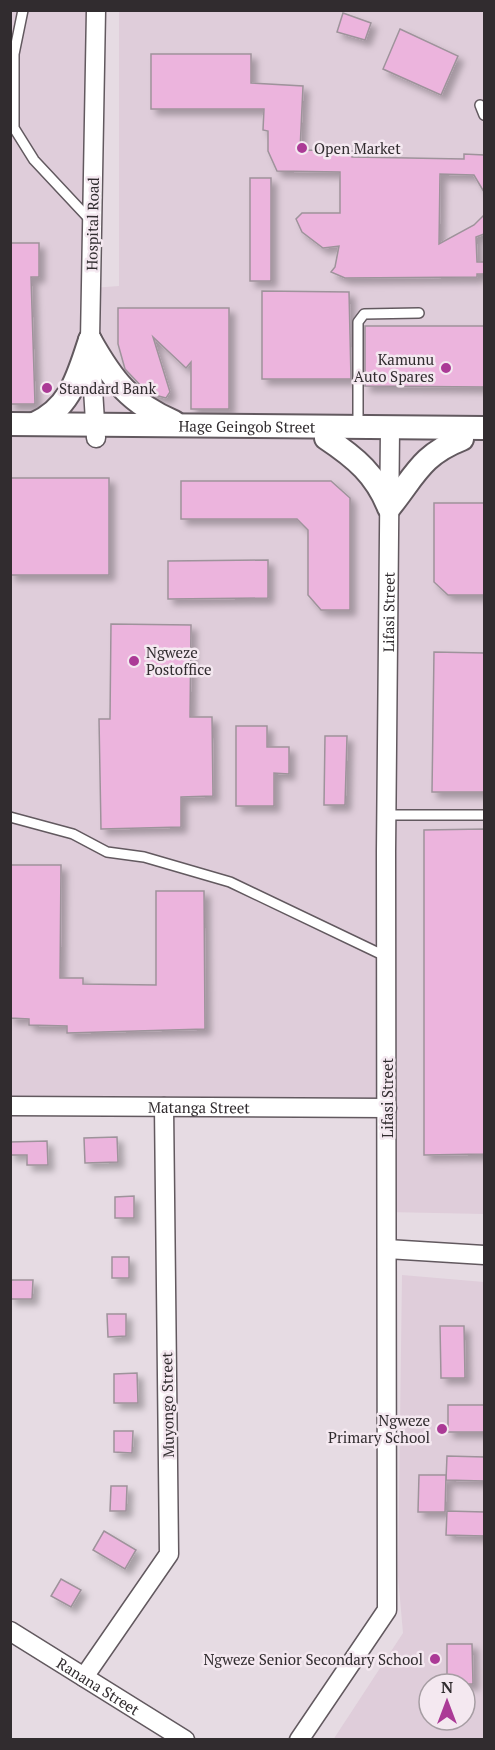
<svg xmlns="http://www.w3.org/2000/svg" width="495" height="1750" font-family="'PT Serif',serif">
  <style>
    .built { fill: #dfcdda; fill-rule: evenodd }
    .building { fill: #ecb4dd; stroke: #9e939b; stroke-width: 1.5; filter: url(#shadow) }
    .lines { fill: none; stroke-linecap: round; stroke-linejoin: round }
    .service-casing { stroke: #62595f; stroke-width: 12 }
    .minor-casing { stroke: #62595f; stroke-width: 21 }
    .tertiary-casing { stroke: #62595f; stroke-width: 26 }
    .service { stroke: #fff; stroke-width: 9 }
    .minor { stroke: #fff; stroke-width: 18 }
    .tertiary { stroke: #fff; stroke-width: 22 }
    .poi-dot { fill: #ab3a96; stroke: #f4e8f0; stroke-width: 2 }
    .labels { text-anchor: middle; dominant-baseline: central; stroke-width: 5; stroke-linejoin: round; paint-order: stroke }
    .poi-label { font-size: 15px; fill: #312c2f; stroke: #f4e8f0; text-anchor: start }
    .street-label { font-size: 15px; fill: #312c2f; stroke: #f4e8f0 }
  </style>
  <defs>
    <filter id="shadow"><feDropShadow dx="5.5" dy="5.5" stdDeviation="3" flood-color="#0004"/></filter>
  </defs>
  <rect width="100%" height="100%" fill="#e6dbe3"/>
  <!-- built -->
  <g class="built">
    <polygon points="11,11 94,11 92,288 119,286 119,11 484,11 484,1214 387,1212 387,1108 11,1106"/>
    <path d="M402,1275l82,7v457l-151,1 70,-107 -5,-57zM429,1684h36v36h-36z"/>
  </g>
  <!-- building -->
  <g class="building">
    <polygon points="343,13 371,23 365,40 337,32"/>
    <polygon points="400,29 458,56 441,95 383,69"/>
    <polygon points="151,54 251,54 251,83 303,86 300,150 352,151 352,157 464,159 464,154 484,155 484,192 474,175 440,174 439,244 474,225 484,215 484,234 476,237 477,262 484,262 484,274 477,274 477,277 345,278 331,272 335,267 339,246 323,248 302,232 296,219 302,213 340,213 340,172 277,171 268,151 268,131 263,130 264,109 151,109"/>
    <rect x="250" y="178" width="21" height="103"/>
    <polygon points="10,243 39,243 39,277 31,277 35,404 10,404"/>
    <polygon points="262,291 349,292 351,379 262,379"/>
    <polygon points="118,308 229,308 229,409 191,409 191,362 186,368 153,337 170,392 166,398 151,394 143,388 125,369 118,344"/>
    <polygon points="365,326 484,326 484,387 365,386"/>
    <rect x="10" y="478" width="99" height="97"/>
    <polygon points="181,481 331,481 350,498 350,610 321,610 308,595 308,530 297,519 181,519"/>
    <polygon points="434,503 484,503 484,595 448,595 434,582"/>
    <polygon points="268,560 268,598 168,599 168,561"/>
    <polygon points="111,624 191,625 190,717 212,717 213,796 181,797 181,827 101,829 99,719 110,719"/>
    <polygon points="434,652 484,653 484,792 432,792"/>
    <polygon points="236,726 267,726 267,747 289,747 289,774 274,773 274,806 236,806"/>
    <polygon points="325,736 347,736 345,805 324,805"/>
    <polygon points="484,829 484,1154 424,1155 424,830"/>
    <polygon points="10,865 61,865 60,978 83,978 83,984 156,985 156,891 204,891 205,1029 67,1033 67,1026 29,1025 29,1019 10,1018"/>
    <polygon points="117,1137 118,1162 85,1163 84,1138"/>
    <polygon points="47,1141 48,1165 27,1165 27,1155 10,1155 10,1142"/>
    <polygon points="134,1196 134,1218 115,1218 115,1197"/>
    <rect x="112" y="1257" width="17" height="21"/>
    <polygon points="10,1280 33,1280 32,1299 10,1299"/>
    <polygon points="107,1314 126,1314 126,1336 108,1337"/>
    <polygon points="440,1326 464,1326 465,1378 441,1378"/>
    <polygon points="137,1373 138,1403 114,1403 114,1374"/>
    <rect x="448" y="1405" width="36" height="27"/>
    <polygon points="114,1431 133,1431 132,1453 114,1452"/>
    <polygon points="447,1456 484,1457 484,1481 446,1480"/>
    <polygon points="419,1475 446,1475 445,1512 418,1512"/>
    <polygon points="111,1486 127,1486 126,1511 110,1511"/>
    <polygon points="447,1511 484,1512 484,1536 446,1535"/>
    <polygon points="104,1531 136,1550 125,1569 93,1550"/>
    <polygon points="61,1579 81,1590 71,1607 51,1596"/>
    <polygon points="447,1644 472,1644 473,1684 447,1684"/>
  </g>
  <g class="lines">
    <!-- service casing -->
    <g class="service-casing">
      <g id="service">
        <polyline points="23,10 14,54 14,128 34,160 92,222"/>
        <polyline points="480,105 484,115"/>
        <polyline points="358,426 358,322 364,314 419,313"/>
        <polyline points="387,815 484,815"/>
        <polyline points="10,817 73,834 107,852 144,857 230,882 387,957"/>
      </g>
    </g>
    <!-- minor casing -->
    <g class="minor-casing">
      <g id="minor">
        <polyline points="96,10 90,340 96,438"/>
        <path id="s1" d="M10,1106l377,2"/>
        <polyline points="387,1249 484,1255"/>
        <path id="s2" d="M10,1631l175,109"/>
        <polyline points="84,1677 169,1554 164,1107"/>
        <path id="s3" d="M299,1740l88,-130 -1,-758 4,-423"/>
      </g>
    </g>
    <!-- tertiary casing -->
    <g class="tertiary-casing">
      <g id="tertiary">
        <path d="M90,340c23,41 40,63 84,82"/>
        <path id="s4" d="M10,424l474,4"/>
        <path d="M34,424c37,-16 44,-49 56,-84"/>
        <path d="M326,438c30,20 50,37 63,70 26,-32 32,-53 73,-69"/>
      </g>
    </g>
    <!-- service -->
    <use href="#service" class="service"/>
    <!-- minor -->
    <use href="#minor" class="minor"/>
    <!-- tertiary -->
    <use href="#tertiary" class="tertiary"/>
  </g>
  <!-- markers -->
  <g class="poi-dot">
    <circle cx="302" cy="148" r="6"/>
    <circle cx="446" cy="368" r="6"/>
    <circle cx="47" cy="388" r="6"/>
    <circle cx="134" cy="661" r="6"/>
    <circle cx="442" cy="1429" r="6"/>
    <circle cx="435" cy="1659" r="6"/>
  </g>
  <g class="labels">
    <!-- poi labels -->
    <g class="poi-label">
      <text x="314" y="148">Open Market</text>
      <text x="434" y="359" text-anchor="end">Kamunu<tspan x="434" dy="17">Auto Spares</tspan></text>
      <text x="59" y="388">Standard Bank</text>
      <text x="146" y="652">Ngweze<tspan x="146" dy="17">Postoffice</tspan></text>
      <text x="430" y="1420" text-anchor="end">Ngweze<tspan x="430" dy="17">Primary School</tspan></text>
      <text x="423" y="1659" text-anchor="end">Ngweze Senior Secondary School</text>
    </g>
    <!-- street labels -->
    <g class="street-label">
      <text transform="translate(92 224) rotate(-89)">Hospital Road</text>
      <text stroke="none"><textPath href="#s4" startOffset="237">Hage Geingob Street</textPath></text>
      <text stroke="none"><textPath href="#s3" startOffset="1155">Lifasi Street</textPath></text>
      <text transform="translate(387 1098) rotate(-90)">Lifasi Street</text>
      <text stroke="none"><textPath href="#s1" startOffset="189">Matanga Street</textPath></text>
      <text transform="translate(167 1405) rotate(-91)">Muyongo Street</text>
      <text stroke="none"><textPath href="#s2" startOffset="104">Ranana Street</textPath></text>
    </g>
  </g>
  <!-- border -->
  <rect width="495" height="1750" fill="none" stroke="#312c2f" stroke-width="24"/>
  <!-- north arrow -->
  <g transform="translate(447 1702)"><circle r="28" fill="#f4e8f0" stroke="#a69da3" stroke-width="1.5"/>
  <path d="M0-4.5L10 22L0 15L-10 22Z" fill="#ab3a96"/>
  <text y="-9" font-size="16" font-weight="bold" text-anchor="middle" fill="#312c2f">N</text>
  </g>
</svg>
